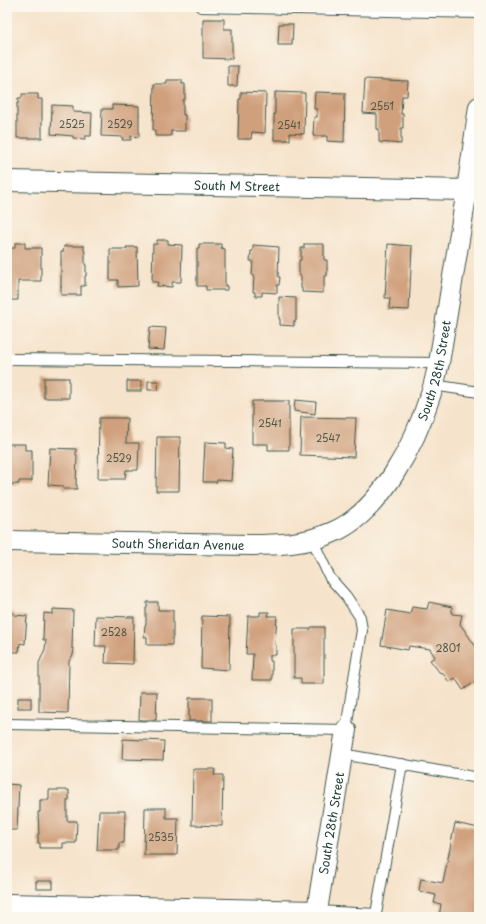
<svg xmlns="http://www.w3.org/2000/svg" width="486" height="924" font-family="'Playpen Sans',sans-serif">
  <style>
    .building { fill: #d0a07d }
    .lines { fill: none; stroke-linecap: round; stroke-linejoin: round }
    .service-casing { stroke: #3f564b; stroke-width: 12 }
    .minor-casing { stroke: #3f564b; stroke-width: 22 }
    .service { stroke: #fff; stroke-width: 10 }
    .minor { stroke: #fff; stroke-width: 20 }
    .labels { text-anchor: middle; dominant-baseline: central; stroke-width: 3.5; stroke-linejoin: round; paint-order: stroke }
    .number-label { font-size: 10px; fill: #4b5646 }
    .street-label { font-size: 12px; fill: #1f3d34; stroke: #fbf7ec }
  </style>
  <rect width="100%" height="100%" fill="#fbf7ec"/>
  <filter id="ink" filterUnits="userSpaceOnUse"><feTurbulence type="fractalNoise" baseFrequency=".025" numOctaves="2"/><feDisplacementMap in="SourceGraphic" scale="8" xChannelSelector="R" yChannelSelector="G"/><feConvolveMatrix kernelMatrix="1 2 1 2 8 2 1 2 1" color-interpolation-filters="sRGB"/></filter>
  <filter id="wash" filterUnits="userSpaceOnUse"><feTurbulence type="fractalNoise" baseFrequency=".012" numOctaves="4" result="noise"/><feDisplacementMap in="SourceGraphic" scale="16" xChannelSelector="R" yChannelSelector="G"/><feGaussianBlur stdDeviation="0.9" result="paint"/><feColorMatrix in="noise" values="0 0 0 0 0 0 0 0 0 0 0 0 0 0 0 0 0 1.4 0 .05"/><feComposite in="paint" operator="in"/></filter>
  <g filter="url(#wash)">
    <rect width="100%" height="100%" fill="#f6e3cb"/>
    <g id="blocks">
      <!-- building -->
      <g class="building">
        <polygon points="203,19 224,19 224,29 232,29 232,59 203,58"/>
        <polygon points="279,24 293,24 292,45 278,45"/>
        <polygon points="228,66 238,66 237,86 228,86"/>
        <polygon points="365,79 408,81 407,96 402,96 401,114 403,114 403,128 401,128 401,144 379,142 379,129 377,129 377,114 363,113"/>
        <polygon points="167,80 182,80 182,84 185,84 185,99 183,100 183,115 185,115 185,131 171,131 171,136 155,136 155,130 153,130 154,84 167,84"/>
        <polygon points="241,92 266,93 265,133 252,132 251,139 238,139 239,99 241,99"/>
        <polygon points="275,92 305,93 304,134 290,133 290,140 274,140 274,114 275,115"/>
        <polygon points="315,92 345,93 344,142 327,141 327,136 313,136 314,117 317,117 317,109 314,109"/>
        <polygon points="22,94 38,94 38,99 42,99 42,138 17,138 17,103 18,104 18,98 22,98"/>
        <polygon points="52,105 73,106 73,112 92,113 91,136 85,136 85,139 73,138 73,136 51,134"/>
        <polygon points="112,105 139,106 139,137 131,136 131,140 122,140 123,137 101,136 102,109 112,109"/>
        <polygon points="157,240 168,240 168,244 182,245 181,282 172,282 172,287 157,286 158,282 152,282 153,244 157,244"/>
        <polygon points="15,243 25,243 25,248 41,248 41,281 18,281 18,300 7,300 7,248 15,248"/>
        <polygon points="199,244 221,244 221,248 225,249 225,286 227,286 227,290 206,290 206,286 197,286 197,248 199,248"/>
        <polygon points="304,244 324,244 324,260 327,260 327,276 324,276 324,288 323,288 323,293 302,292 302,288 301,288 301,276 299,275 299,260 301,260 301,248 304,248"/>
        <polygon points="388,244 412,246 409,310 389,309 390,298 385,298"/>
        <polygon points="253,245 279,247 278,277 280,277 279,285 277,285 277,293 262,292 262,296 255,296 255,292 253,292 254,276 252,276 253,261 250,261 251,251 253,251"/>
        <polygon points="64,246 84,246 84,251 85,252 85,265 86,265 86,276 85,276 85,286 81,286 81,295 61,295 61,286 61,287 61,252 63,252"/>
        <polygon points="126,247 137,247 138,286 118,287 118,280 110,280 110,249 127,249"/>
        <polygon points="279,297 296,298 296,321 294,321 294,326 280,325 280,319 279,319"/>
        <polygon points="150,327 166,328 164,350 148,349"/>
        <polygon points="478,351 479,351 479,375 474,374"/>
        <rect x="44" y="378" width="25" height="20"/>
        <rect x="127" y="381" width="14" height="10"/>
        <polygon points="148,381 159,381 158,390 148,390"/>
        <polygon points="295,400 316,402 315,414 294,411"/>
        <polygon points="252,401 289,401 289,450 268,450 268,444 252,444"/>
        <polygon points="301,417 356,418 354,457 300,455"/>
        <polygon points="99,418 127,418 126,443 139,443 138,470 126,470 125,479 98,479"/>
        <polygon points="157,437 180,437 179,491 156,491"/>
        <polygon points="205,442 226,443 226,448 233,449 231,481 217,480 217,482 203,482"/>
        <polygon points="7,444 25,444 25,450 32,450 32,481 19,481 19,484 7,484"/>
        <polygon points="50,448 76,449 76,455 77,455 76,485 77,485 77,489 63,489 63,486 48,485"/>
        <polygon points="147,602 158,602 158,610 173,610 173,638 172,638 172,645 147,645 147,637 144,637 145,625 146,625 146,608 147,608"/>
        <polygon points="429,602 452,607 452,614 462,615 460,624 479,651 479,679 463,690 455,678 449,682 442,672 440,673 430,660 435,657 430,649 409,646 408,650 381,645 387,610 410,614 412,607 427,609"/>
        <polygon points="53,609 73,610 72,649 74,649 73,655 69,661 68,713 39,712 39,663 45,649 46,640 43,640 44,613 53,614"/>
        <polygon points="7,612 14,613 14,615 27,616 25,644 20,643 19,652 7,652"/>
        <polygon points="260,612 269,612 268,616 277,616 275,645 276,645 276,655 270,655 270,661 272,661 272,680 252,680 253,654 246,654 248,616 260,616"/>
        <polygon points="96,616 134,617 133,664 105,663 106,646 95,646"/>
        <polygon points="202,616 230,617 229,670 201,668"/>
        <polygon points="311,627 324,627 324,684 301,684 301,678 294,678 294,629 311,629"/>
        <polygon points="140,692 157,692 156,720 139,720"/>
        <rect x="18" y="698" width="13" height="10"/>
        <rect x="189" y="698" width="23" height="23"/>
        <polygon points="123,739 164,741 163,760 122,759"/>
        <polygon points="193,769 215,769 214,775 223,775 222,826 192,825"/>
        <polygon points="7,784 19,785 17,830 7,830"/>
        <polygon points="49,790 69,790 69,800 67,800 67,821 77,821 76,843 63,843 63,848 40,848 40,843 38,843 38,834 39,834 38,812 40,812 40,800 49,800"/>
        <polygon points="145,808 166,808 166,818 178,818 177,855 144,855"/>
        <polygon points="99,811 125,811 124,843 119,843 119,850 97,850"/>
        <polygon points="455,823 479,828 479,917 439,917 441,904 434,903 436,895 419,891 421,879 443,883"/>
        <rect x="36" y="881" width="17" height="8"/>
      </g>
    </g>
  </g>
  <g filter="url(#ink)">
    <use href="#blocks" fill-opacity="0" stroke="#3f564b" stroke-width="1"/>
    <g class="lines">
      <!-- service casing -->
      <g class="service-casing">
        <g id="service">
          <polyline points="201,7 479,13"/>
          <polyline points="7,359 439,363"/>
          <polyline points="433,385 479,392"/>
          <polyline points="7,724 346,730 351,696 362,630 360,617 346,596 330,578 312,539"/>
          <polyline points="342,754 479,778"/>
          <polyline points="317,911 376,914 402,764"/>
        </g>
      </g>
      <!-- minor casing -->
      <g class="minor-casing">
        <g id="minor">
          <path id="s1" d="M7,181l460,9"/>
          <path id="s2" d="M7,541l243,4c28,0 55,-1 81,-12 50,-20 85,-92 100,-140 4,-10 5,-20 8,-30l28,-173 12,-83"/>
          <polyline points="7,904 317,911"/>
          <path id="s3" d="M316,917l30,-187"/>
        </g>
      </g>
      <!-- service -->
      <use href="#service" class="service"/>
      <!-- minor -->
      <use href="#minor" class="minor"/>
    </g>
  </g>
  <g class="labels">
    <!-- number labels -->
    <g class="number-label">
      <text x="382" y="105">2551</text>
      <text x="72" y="123">2525</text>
      <text x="120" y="123">2529</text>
      <text x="289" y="124">2541</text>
      <text x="270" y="422">2541</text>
      <text x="328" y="437">2547</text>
      <text x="119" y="457">2529</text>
      <text x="114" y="631">2528</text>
      <text x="448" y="647">2801</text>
      <text x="161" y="836">2535</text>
    </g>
    <!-- street labels -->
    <g class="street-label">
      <text stroke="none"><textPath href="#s1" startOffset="230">South M Street</textPath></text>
      <text stroke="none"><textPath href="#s2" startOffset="525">South 28th Street</textPath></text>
      <text stroke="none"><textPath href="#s2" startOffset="171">South Sheridan Avenue</textPath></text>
      <text stroke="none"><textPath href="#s3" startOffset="95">South 28th Street</textPath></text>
    </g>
  </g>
  <!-- margin -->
  <rect width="486" height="924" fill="none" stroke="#fbf7ec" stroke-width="24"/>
</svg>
